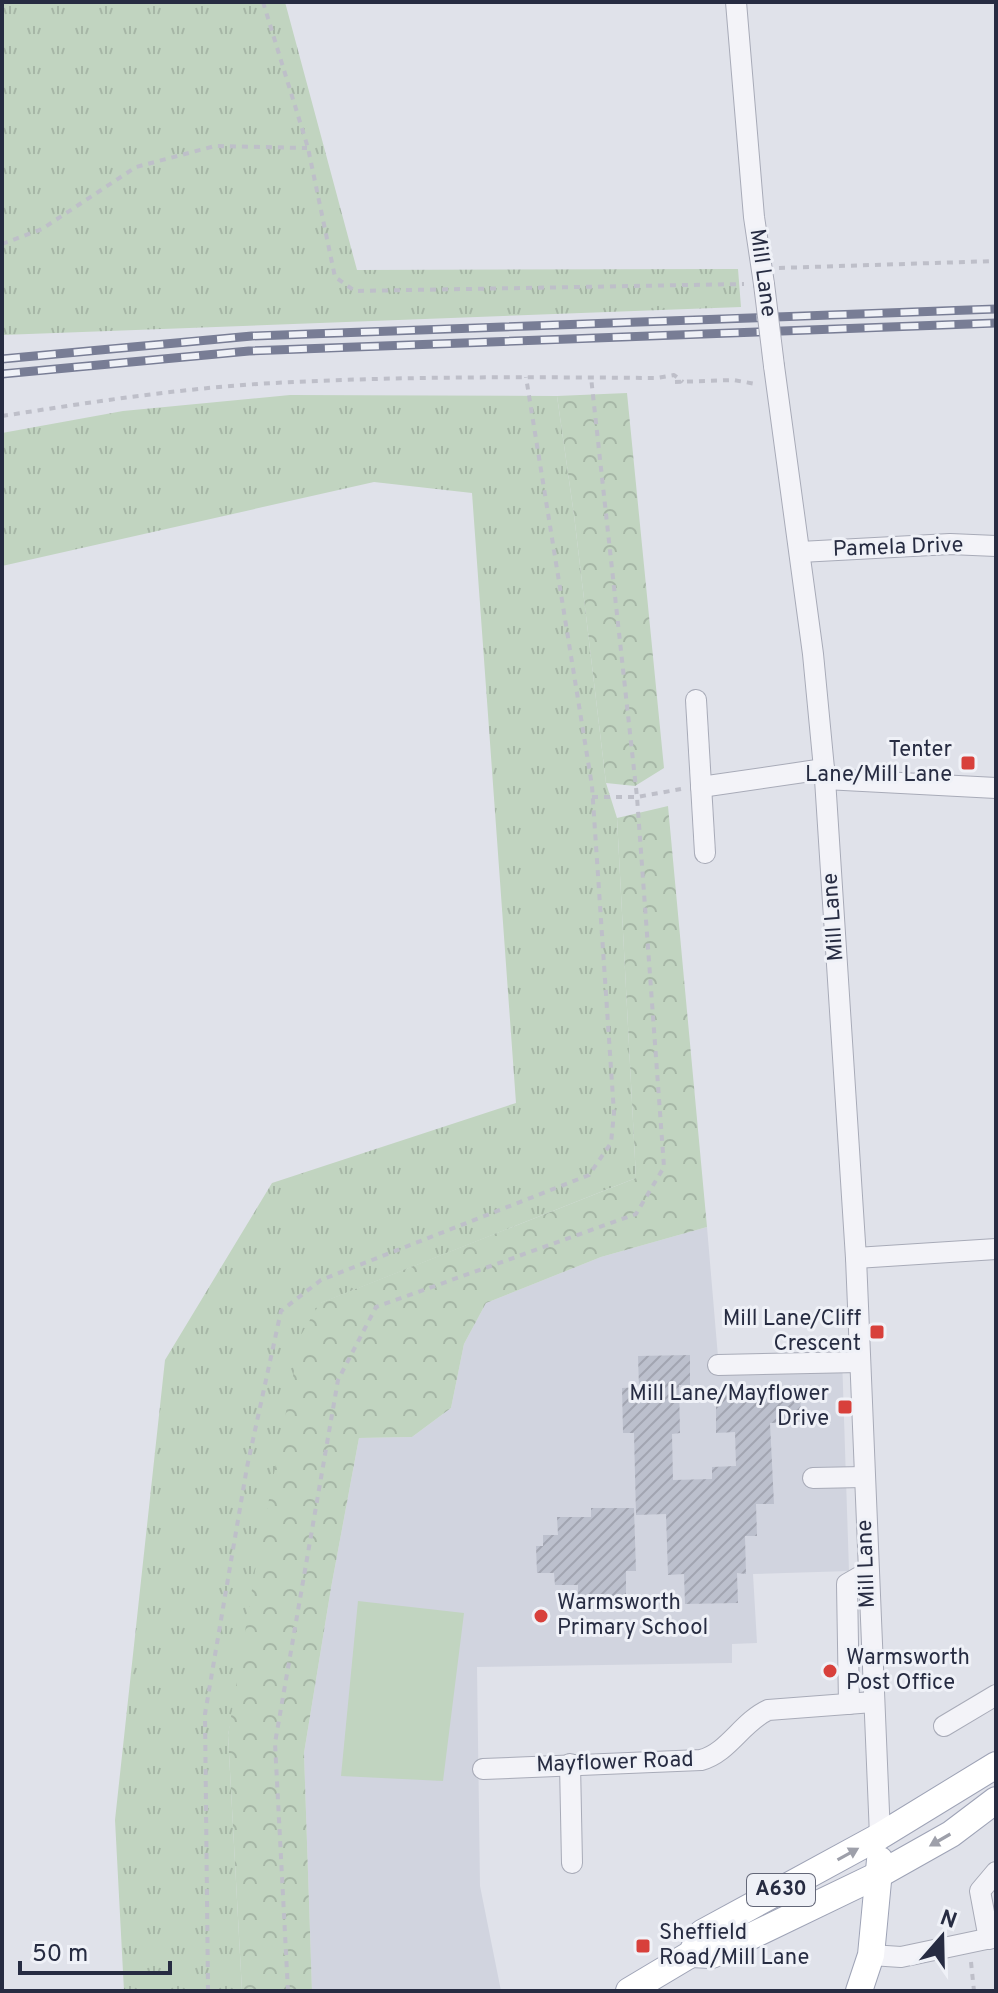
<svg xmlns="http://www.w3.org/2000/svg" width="998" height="1993" font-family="Overpass,sans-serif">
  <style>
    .built { fill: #d1d4df }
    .grass { fill: url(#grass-tufts) }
    .forest { fill: url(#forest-crowns) }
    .pitch { fill: #c1d4c0 }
    .building { fill: url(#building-hatch) }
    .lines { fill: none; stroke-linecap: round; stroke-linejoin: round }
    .minor-casing { stroke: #a8abb8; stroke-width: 22 }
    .major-casing { stroke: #9ea3b6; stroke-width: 28 }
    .path { stroke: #bebfc9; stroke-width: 4; stroke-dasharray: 6 6; stroke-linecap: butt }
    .minor { stroke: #f3f3f8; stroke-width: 20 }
    .major { stroke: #fff; stroke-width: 26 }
    .rail-casing { stroke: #787d95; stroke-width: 9 }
    .rail { stroke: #eff1f7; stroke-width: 6; stroke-dasharray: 18; stroke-linecap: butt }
    .minor-bridge-casing { stroke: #a8abb8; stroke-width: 22; stroke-linecap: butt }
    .minor-bridge { stroke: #f3f3f8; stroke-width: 20 }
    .oneway { fill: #9ea0aa }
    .poi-dot { fill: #d8403b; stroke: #eff1f7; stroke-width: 3 }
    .labels { text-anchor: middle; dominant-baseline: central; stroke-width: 6; stroke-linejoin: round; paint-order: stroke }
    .shield { fill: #eff1f7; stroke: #636778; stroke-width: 2 }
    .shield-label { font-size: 20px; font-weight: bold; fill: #272c42 }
    .street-label { font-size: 22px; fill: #272c42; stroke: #eff1f7 }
    .poi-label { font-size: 22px; fill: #272c42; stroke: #eff1f7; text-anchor: end }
  </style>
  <defs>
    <pattern id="grass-tufts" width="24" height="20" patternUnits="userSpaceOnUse" patternTransform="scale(2)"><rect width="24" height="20" fill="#c1d4c0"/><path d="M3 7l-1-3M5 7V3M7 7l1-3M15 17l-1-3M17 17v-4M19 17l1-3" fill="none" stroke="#a6b6a6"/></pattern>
    <pattern id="forest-crowns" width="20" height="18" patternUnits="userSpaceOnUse" patternTransform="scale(2)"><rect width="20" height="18" fill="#c1d4c0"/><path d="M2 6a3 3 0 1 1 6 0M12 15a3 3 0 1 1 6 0" fill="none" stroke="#a6b6a6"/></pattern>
    <pattern id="building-hatch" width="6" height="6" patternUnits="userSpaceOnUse" patternTransform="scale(2)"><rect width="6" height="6" fill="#bcc0cd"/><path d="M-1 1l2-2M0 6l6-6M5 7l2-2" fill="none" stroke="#a2a5b1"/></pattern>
  </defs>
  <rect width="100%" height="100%" fill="#e0e2ea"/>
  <!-- built -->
  <polygon class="built" points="707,1227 718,1357 842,1357 849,1571 753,1574 757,1643 732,1644 732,1663 477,1667 480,1886 501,1991 312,1991 304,1753 331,1588 359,1438 412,1437 451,1408 464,1344 486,1303 601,1257"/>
  <!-- grass -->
  <g class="grass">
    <polygon points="2,2 285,2 357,270 738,269 741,307 2,335"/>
    <polygon points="290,395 557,396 574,515 606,783 617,818 636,1178 321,1303 228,1735 242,1991 124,1991 115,1820 165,1360 272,1183 516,1103 472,493 374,482 2,566 2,433 123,411"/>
  </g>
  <!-- forest -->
  <g class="forest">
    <polygon points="627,393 664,768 635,786 606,783 574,515 557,396"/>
    <polygon points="668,806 707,1227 601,1257 486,1303 464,1344 451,1408 412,1437 359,1438 331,1588 304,1753 312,1991 242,1991 228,1735 255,1571 301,1335 320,1303 636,1178 617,818"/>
  </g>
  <!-- pitch -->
  <polygon class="pitch" points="358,1601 464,1613 443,1781 341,1776"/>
  <!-- building -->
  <g class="building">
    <polygon points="690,1355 690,1385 679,1385 680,1433 672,1434 673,1480 712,1479 712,1467 736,1466 735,1432 716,1433 716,1395 779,1394 779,1387 800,1385 801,1422 770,1423 774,1504 756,1504 757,1536 745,1536 746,1574 737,1573 738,1603 685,1604 684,1574 668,1575 666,1514 636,1515 634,1433 623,1433 622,1388 639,1387 638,1356"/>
    <polygon points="591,1508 634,1508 636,1571 626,1571 626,1598 578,1599 578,1585 555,1585 554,1573 537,1573 536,1546 543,1546 543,1535 558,1535 557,1517 591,1517"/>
  </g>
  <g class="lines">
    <!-- minor casing -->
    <g class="minor-casing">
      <g id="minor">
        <polyline points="736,2 754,217 764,284"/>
        <polyline points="774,366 813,654 825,779 856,1258 880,1836"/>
        <polyline points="800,552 950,544 996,546"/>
        <polyline points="696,700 705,853"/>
        <polyline points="825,779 996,788"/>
        <polyline points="701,787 824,769"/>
        <polyline points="856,1258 996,1249"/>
        <polyline points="718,1365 859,1362"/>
        <polyline points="813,1478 864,1477"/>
        <polyline points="849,1704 847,1584 868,1572"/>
        <polyline points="944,1726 996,1695"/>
        <polyline points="570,1764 572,1863"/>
        <path d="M483,1769l218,-9c27,-7 41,-38 67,-50l105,-8"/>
        <polyline points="989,1939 980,1891 996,1872"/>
        <polyline points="871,1955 901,1957 996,1937"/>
      </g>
    </g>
    <!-- major casing -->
    <g class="major-casing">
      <g id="major">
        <polyline points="691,1954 712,1955 880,1874 951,1834 996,1800"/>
        <polyline points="629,1991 691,1954 702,1933 880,1836 996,1765"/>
        <polyline points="859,1991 871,1955 880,1860"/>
      </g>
    </g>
    <!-- path -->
    <g class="path">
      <polyline points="263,2 308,148 335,277 355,291 744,284"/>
      <polyline points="2,244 42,229 136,167 215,146 307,148"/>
      <polyline points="779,268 996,261"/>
      <polyline points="675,382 733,380 756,384"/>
      <path d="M2,416c90,-14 180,-28 272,-33 127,-7 256,-6 383,-5l17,-3 9,7"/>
      <polyline points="592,797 637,797 681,789"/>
      <polyline points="971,1962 974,1991"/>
      <polyline points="208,1991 205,1714 247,1467 281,1311 321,1280 589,1175 611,1143 614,1113 592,786 526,377"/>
      <polyline points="288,1991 275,1743 338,1380 376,1307 636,1214 664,1167 637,797 591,377"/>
    </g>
    <!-- minor -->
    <use href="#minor" class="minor"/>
    <!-- major -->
    <use href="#major" class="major"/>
    <!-- rail casing -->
    <g class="rail-casing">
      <g id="rail">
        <polyline points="2,359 252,336 996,309"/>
        <polyline points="2,374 249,351 996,323"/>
      </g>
    </g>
    <!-- rail -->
    <use href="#rail" class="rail"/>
    <!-- minor-bridge casing -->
    <g class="minor-bridge-casing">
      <polyline id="minor-bridge" points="764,284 774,366"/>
    </g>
    <!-- minor-bridge -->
    <use href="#minor-bridge" class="minor-bridge"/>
  </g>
  <!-- one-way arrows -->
  <defs><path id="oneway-solid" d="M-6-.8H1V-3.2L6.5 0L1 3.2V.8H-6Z" transform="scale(2)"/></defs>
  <g class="oneway">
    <use href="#oneway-solid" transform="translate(940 1840) rotate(150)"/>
    <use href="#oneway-solid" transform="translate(848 1854) rotate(-29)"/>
  </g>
  <!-- markers -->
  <g class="poi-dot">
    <rect x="960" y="755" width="16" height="16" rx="4"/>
    <rect x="869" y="1324" width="16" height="16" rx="4"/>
    <rect x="837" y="1399" width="16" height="16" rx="4"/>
    <circle cx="541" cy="1616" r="8"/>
    <circle cx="830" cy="1671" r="8"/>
    <rect x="635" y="1938" width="16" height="16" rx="4"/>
  </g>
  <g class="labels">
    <!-- shield labels -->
    <rect class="shield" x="747" y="1874" width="68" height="32" rx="6"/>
    <g class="shield-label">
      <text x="781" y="1890">A630</text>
    </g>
    <!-- street labels -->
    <g class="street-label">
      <text transform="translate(762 273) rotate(82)">Mill Lane</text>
      <text transform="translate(898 548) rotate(-2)">Pamela Drive</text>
      <text transform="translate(834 917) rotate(-94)">Mill Lane</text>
      <text transform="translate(867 1564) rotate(-92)">Mill Lane</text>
      <text transform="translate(615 1763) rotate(-2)">Mayflower Road</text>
    </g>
    <!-- poi labels -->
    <g class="poi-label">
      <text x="952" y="750">Tenter<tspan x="952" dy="25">Lane/Mill Lane</tspan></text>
      <text x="861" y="1319">Mill Lane/Cliff<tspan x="861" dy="25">Crescent</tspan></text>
      <text x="829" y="1394">Mill Lane/Mayflower<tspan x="829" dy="25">Drive</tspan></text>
      <text x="557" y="1603" text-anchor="start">Warmsworth<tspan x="557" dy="25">Primary School</tspan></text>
      <text x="846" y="1658" text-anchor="start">Warmsworth<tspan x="846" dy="25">Post Office</tspan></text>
      <text x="659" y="1933" text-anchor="start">Sheffield<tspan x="659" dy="25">Road/Mill Lane</tspan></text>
    </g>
  </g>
  <!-- border -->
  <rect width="998" height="1993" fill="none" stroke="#272c42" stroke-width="8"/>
  <!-- north arrow -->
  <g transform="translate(942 1937) rotate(20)" stroke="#eff1f7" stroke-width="6" paint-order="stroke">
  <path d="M0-6L14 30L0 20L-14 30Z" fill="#272c42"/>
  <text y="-12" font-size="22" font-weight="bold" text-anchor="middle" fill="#272c42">N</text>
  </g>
  <!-- scale -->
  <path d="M20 1961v12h150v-12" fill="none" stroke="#272c42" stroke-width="4"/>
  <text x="32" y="1961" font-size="24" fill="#272c42" stroke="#eff1f7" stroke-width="6" paint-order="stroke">50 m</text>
</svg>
